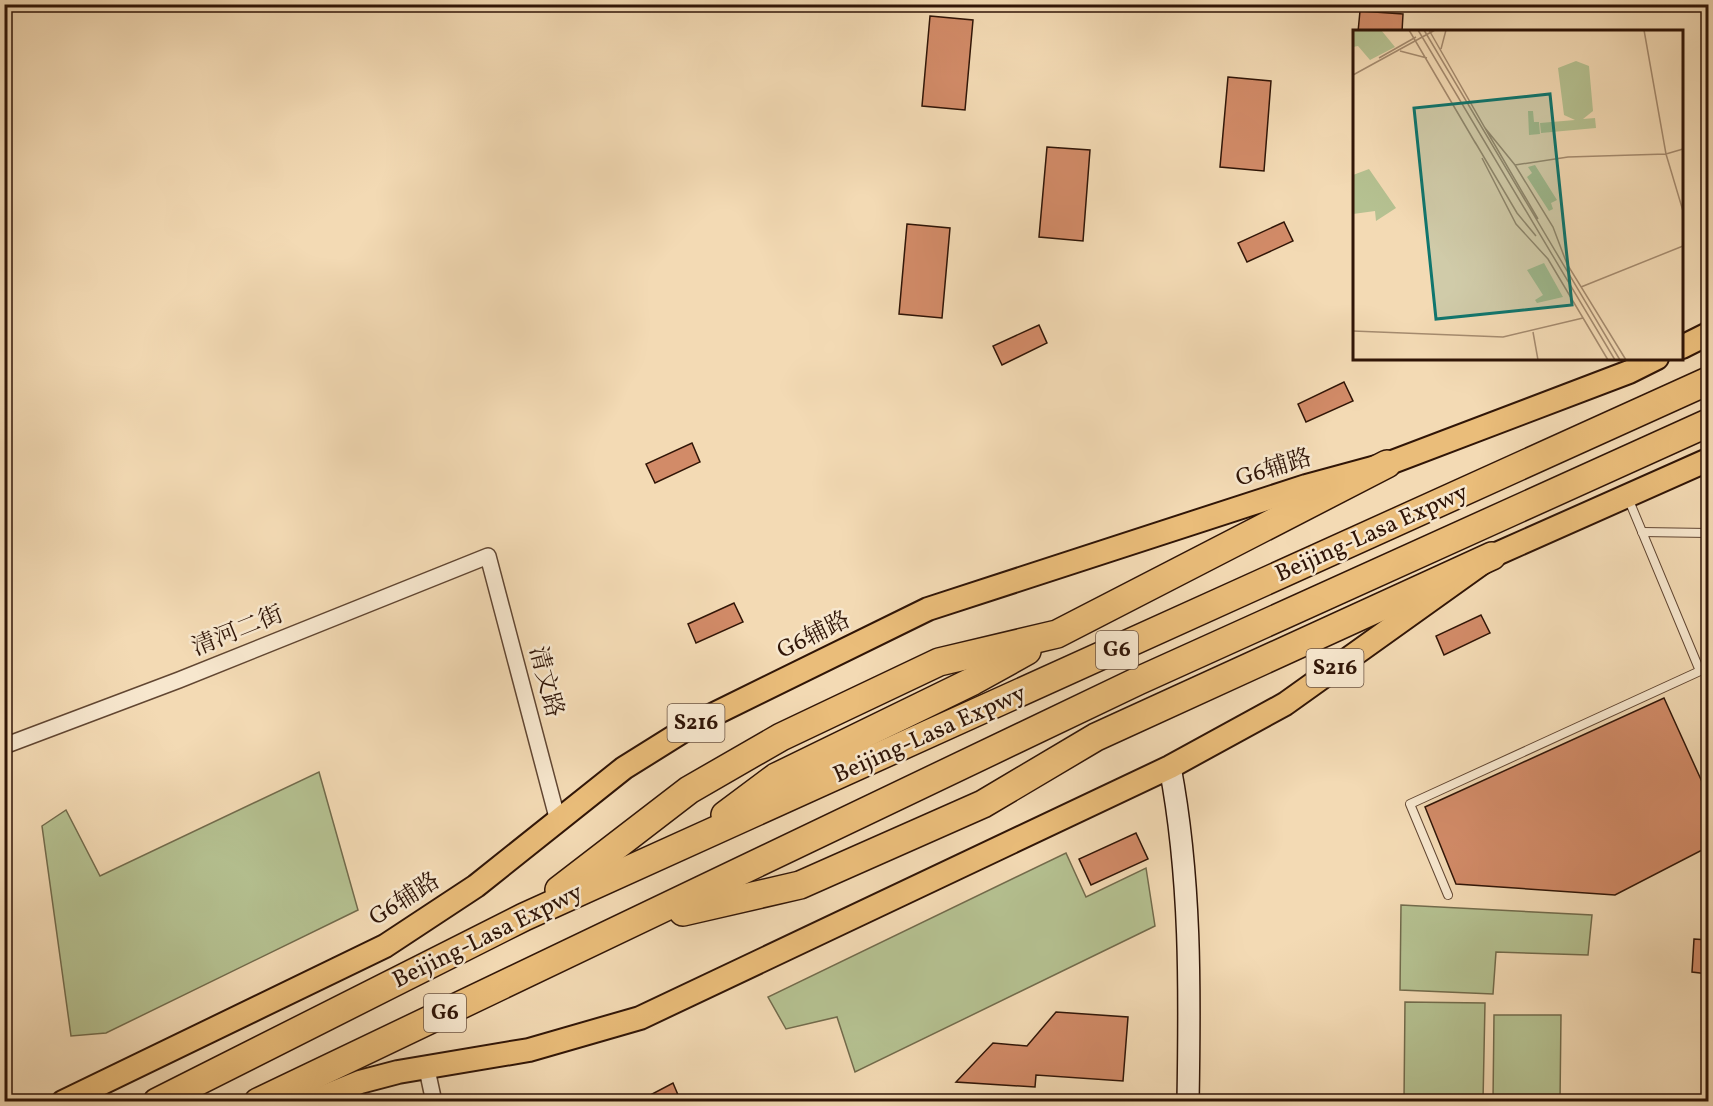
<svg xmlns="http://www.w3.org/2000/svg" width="1713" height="1106" font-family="Vollkorn,'Noto Serif SC',serif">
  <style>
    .green { fill: #b5c191; stroke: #726b4c; stroke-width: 1.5 }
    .building { fill: #d28b68; stroke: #301507; stroke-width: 1.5 }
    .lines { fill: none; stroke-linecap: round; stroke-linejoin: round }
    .lane-casing { stroke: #614632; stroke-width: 10 }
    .street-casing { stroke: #614632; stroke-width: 18 }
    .secondary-casing { stroke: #301507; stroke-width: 24 }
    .primary-casing { stroke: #301507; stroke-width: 26 }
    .highway-casing { stroke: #301507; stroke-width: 30 }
    .lane { stroke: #f7e7ce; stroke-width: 8 }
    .street { stroke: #f7e7ce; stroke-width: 15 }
    .secondary { stroke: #f7e7ce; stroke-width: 21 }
    .primary { stroke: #eabd7a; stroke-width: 22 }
    .highway { stroke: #eabd7a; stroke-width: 27 }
    .labels { text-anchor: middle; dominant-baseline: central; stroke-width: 5; stroke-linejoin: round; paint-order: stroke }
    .shield { fill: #f7e7ce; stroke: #6c5443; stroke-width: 1.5 }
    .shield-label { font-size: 22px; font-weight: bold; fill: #301507 }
    .street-label { font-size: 24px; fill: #301507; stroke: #f7e7ce }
    .inset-road { fill: none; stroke: #a58b6f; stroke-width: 1.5 }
    .view { fill: #0f766e; fill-opacity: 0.15; stroke: #0f766e; stroke-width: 3 }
    .inset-edge { fill: none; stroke: #301507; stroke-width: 3 }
  </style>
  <rect width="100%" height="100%" fill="#f3dab4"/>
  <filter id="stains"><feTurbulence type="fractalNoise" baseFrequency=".00333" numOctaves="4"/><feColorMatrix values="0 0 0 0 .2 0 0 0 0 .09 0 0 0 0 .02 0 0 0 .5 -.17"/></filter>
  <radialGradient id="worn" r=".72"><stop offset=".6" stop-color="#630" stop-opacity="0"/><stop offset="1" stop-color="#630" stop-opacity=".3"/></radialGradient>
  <!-- green -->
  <g class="green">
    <polygon points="319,772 358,910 106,1033 71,1036 42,826 66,810 100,876"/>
    <polygon points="1066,853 1086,897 1146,868 1155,926 855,1072 837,1017 786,1029 768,997"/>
    <polygon points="1401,905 1592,915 1588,955 1496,952 1493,994 1400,990"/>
    <polygon points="1405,1002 1485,1003 1483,1101 1404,1101"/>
    <polygon points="1494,1015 1561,1015 1560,1101 1493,1101"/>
  </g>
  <!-- building -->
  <g class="building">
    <polygon points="1360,11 1403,14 1402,32 1358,32"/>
    <polygon points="930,16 973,20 965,110 922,106"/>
    <polygon points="1228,77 1271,81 1264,171 1220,167"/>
    <polygon points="1047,147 1090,150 1083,241 1039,237"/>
    <polygon points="1284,222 1293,241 1247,262 1238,243"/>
    <polygon points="907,224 950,228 942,318 899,314"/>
    <polygon points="1039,325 1047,343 1002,365 993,346"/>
    <polygon points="1344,382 1353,401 1306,422 1298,404"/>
    <polygon points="692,443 700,462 655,483 646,464"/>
    <polygon points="734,603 743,622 696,643 688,624"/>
    <polygon points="1481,615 1490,633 1444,655 1436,636"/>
    <polygon points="1664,698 1708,795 1708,847 1615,895 1456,884 1425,807"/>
    <polygon points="1136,833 1148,859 1091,885 1079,859"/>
    <polygon points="1694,939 1708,940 1708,974 1692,972"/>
    <polygon points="1056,1012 1128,1017 1123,1081 1036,1075 1035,1087 956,1082 993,1043 1027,1046"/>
    <polygon points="673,1083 681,1102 637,1102"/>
  </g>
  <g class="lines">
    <!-- lane casing -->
    <g class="lane-casing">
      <g id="lane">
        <polyline points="1642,532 1708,533"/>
        <polyline points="1448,895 1410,804 1700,671 1628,498"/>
      </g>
    </g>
    <!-- street casing -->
    <g class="street-casing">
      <g id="street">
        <polyline points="4,746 179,680 488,556 558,821"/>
        <polyline points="426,1065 434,1102"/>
      </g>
    </g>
    <!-- secondary casing -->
    <g class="secondary-casing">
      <path id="secondary" d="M1170,767c21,110 20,223 18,335"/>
    </g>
    <!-- primary casing -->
    <g class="primary-casing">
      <g id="primary">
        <polyline points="1682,347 1708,334"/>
        <polyline points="63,1102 385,946 476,886 624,768 696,723 928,609 1306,486 1387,464 1629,372 1657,358"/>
        <polyline points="311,1102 360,1082 398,1072 529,1050 640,1018 1170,767 1285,704 1492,556 1708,460"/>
      </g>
    </g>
    <!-- highway casing -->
    <g class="highway-casing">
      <g id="highway">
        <polyline points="725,815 776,777 973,681 1027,651"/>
        <polyline points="559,890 689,790 781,737 939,662 1057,634 1387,464"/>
        <polyline points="683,912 800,885 983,804 1096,737 1492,556"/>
        <polyline points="157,1102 524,917 1708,381"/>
        <polyline points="258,1102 1138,681 1708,423"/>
      </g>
    </g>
    <!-- lane -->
    <use href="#lane" class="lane"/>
    <!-- street -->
    <use href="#street" class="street"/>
    <!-- secondary -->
    <use href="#secondary" class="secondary"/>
    <!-- primary -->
    <use href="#primary" class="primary"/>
    <!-- highway -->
    <use href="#highway" class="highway"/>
  </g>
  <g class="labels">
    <!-- shield labels -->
    <g class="shield">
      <rect x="1096" y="631" width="42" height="38" rx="4.5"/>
      <rect x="1306.5" y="649" width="57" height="38" rx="4.5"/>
      <rect x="667.5" y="704" width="57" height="38" rx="4.5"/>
      <rect x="424" y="994" width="42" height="38" rx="4.5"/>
    </g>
    <g class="shield-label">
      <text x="1117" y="650">G6</text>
      <text x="1335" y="668">S216</text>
      <text x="696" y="723">S216</text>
      <text x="445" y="1013">G6</text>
    </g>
    <!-- street labels -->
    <g class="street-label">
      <text transform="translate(1274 469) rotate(-17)">G6辅路</text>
      <text transform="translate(1372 534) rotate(-24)">Beijing-Lasa Expwy</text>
      <text transform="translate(238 632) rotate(-22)">清河二街</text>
      <text transform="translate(814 636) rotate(-26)">G6辅路</text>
      <text transform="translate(545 682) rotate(75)">清文路</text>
      <text transform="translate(930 735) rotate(-24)">Beijing-Lasa Expwy</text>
      <text transform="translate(405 900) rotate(-32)">G6辅路</text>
      <text transform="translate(488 937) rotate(-26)">Beijing-Lasa Expwy</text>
    </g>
  </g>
  <!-- overview -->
  <g transform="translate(1353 30)">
    <rect width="330" height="330" fill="#f3dab4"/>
    <path d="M0,0h28l14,17 -25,13 -12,-14 -5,1zM223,31l13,5 4,45 -10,8 12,-1 1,10 -55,5 -1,-10 35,-3 -11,-5 -6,-47zM175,81h5l1,11h5l1,12 -11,1zM182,135l22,35 -6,3 2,6 -4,2 -22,-34 5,-4 -4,-6zM16,139l27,39 -20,13 -1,-10 -22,3v-39zM191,233l19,34 -26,6 -2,-3 8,-5 -16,-25z" fill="#b5c191"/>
    <path class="inset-road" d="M56,0l67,114M65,0l197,330M71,0l196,330M76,0l56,98 30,37 38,62 14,37 59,96M291,0l22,124 17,57M88,19l5,-19M47,21l27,7M26,28l37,-21M0,45l82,-45M132,98l53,91M122,112l42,71 19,23M129,128l34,66 32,35 60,101M162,135l53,-8 98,-3 17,-5M228,257l102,-41M0,301l150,6 80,-19M180,302l5,28"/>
    <path class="view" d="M197,64l22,211 -136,14 -22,-211z"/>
    <rect width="330" height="330" class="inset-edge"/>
  </g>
  <!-- margin -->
  <rect width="1713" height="1106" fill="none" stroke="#f3dab4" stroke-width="24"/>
  <rect x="6" y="6" width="1701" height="1094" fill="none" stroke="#301507" stroke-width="3"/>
  <rect x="12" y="12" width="1689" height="1082" fill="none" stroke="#301507" stroke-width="1.5"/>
  <rect width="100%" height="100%" filter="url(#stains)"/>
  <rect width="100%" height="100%" fill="url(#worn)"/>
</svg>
